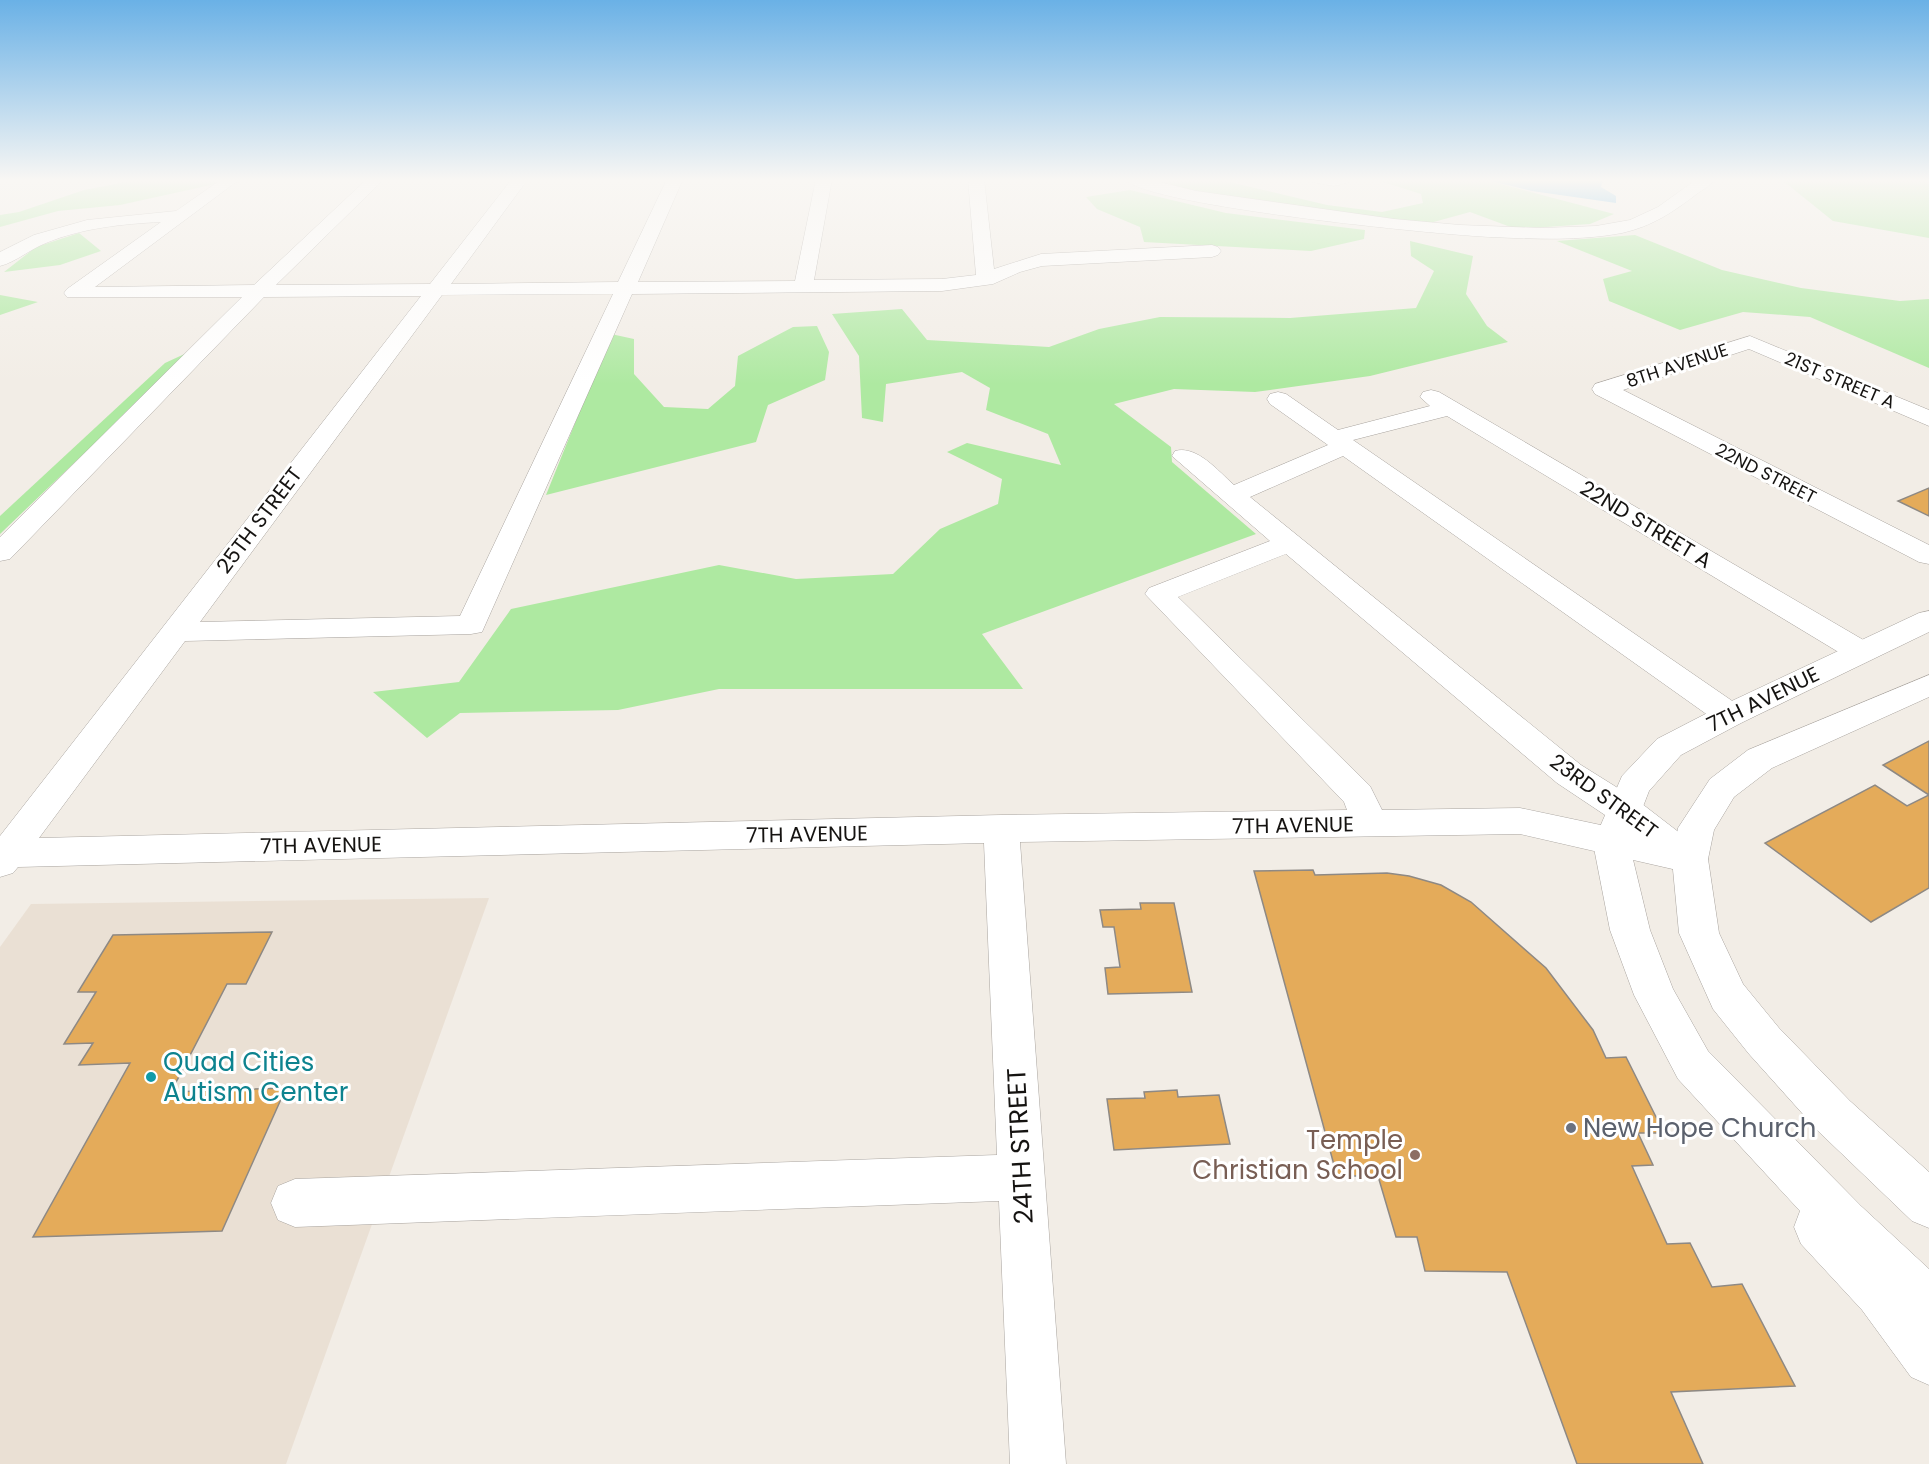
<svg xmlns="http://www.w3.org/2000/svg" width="1929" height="1464" font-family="Poppins,sans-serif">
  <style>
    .built { fill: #eae0d4 }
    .green { fill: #aee9a1 }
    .water { fill: #4eade3 }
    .building { fill: #e4ab5a; stroke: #8e8984; stroke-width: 1.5 }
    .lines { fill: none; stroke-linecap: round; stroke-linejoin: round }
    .minor-casing { stroke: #a9a49f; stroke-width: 1 }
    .major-casing { stroke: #a9a49f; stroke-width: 1 }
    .minor { fill: #fff; fill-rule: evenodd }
    .major { fill: #fff; fill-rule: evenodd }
    .culture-dot { fill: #0f9aa8; stroke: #fff; stroke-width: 2 }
    .worship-dot { fill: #6b7280; stroke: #fff; stroke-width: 2 }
    .education-dot { fill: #8d6e63; stroke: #fff; stroke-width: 2 }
    .labels { text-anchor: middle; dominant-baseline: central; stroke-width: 6; stroke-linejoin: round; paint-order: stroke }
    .far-street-label { font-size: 18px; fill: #151311; stroke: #fff }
    .street-label { font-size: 21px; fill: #151311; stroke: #fff }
    .near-culture-label { font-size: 26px; fill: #0d838f; stroke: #fff; text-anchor: start }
    .near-worship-label { font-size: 26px; fill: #5b616d; stroke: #fff; text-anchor: start }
    .near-education-label { font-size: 26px; fill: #785e54; stroke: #fff; text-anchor: end }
    .near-street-label { font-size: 26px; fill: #151311; stroke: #fff }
  </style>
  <rect width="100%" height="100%" fill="#f2ede6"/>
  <!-- built -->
  <polygon class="built" points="489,898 286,1464 0,1464 0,947 31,904"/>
  <!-- green -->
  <g class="green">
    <polygon points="142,179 220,179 211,185 120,205 58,211 0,227 0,215 19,212 84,190"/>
    <polygon points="1163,179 1217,179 1327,205 1382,212 1423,203 1421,194 1377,180 1482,179 1614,214 1590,224 1516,229 1470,212 1430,223 1340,215 1174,187"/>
    <polygon points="1776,179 1919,179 1929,184 1929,238 1833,221 1782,180"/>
    <polygon points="1130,190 1226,213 1365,230 1364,239 1311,251 1144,242 1140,227 1097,209 1086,197"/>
    <polygon points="79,233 101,251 60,265 4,272 36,247"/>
    <polygon points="1635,235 1722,270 1801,288 1900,301 1929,299 1929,368 1810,317 1743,312 1680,330 1609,301 1603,279 1632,271 1557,241"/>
    <polygon points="1410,241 1473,256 1466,294 1487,326 1508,342 1370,376 1255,392 1174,389 1114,404 1171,447 1172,462 1256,534 982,634 1023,689 719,689 618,710 460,713 427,738 373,692 459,682 511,609 719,565 796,579 893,574 940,529 998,504 1002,479 947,452 967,443 1061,465 1048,434 986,410 990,388 962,372 886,384 883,422 862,418 859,356 832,314 902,309 927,340 1049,347 1099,329 1160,317 1290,318 1416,308 1434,271 1411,256"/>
    <polygon points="0,295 38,302 0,315"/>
    <polygon points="817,326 829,352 825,380 768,405 756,442 546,495 611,334 634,339 634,374 664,407 708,409 735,386 738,356 793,327"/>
    <polygon points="191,351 0,534 0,516 165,363"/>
  </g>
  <!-- water -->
  <polygon class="water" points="1482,179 1603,179 1601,187 1616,196 1616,203 1532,191"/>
  <!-- building -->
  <g class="building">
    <polygon points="1929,488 1929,516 1898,501"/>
    <polygon points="1929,741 1929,888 1871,922 1765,843 1875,785 1907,806 1929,795 1883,765"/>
    <polygon points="1313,870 1315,875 1387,873 1409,876 1441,885 1471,902 1546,968 1593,1030 1606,1058 1626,1057 1664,1133 1638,1133 1653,1165 1632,1166 1667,1244 1690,1243 1712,1287 1742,1284 1795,1386 1671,1392 1703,1464 1577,1464 1507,1272 1425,1271 1417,1237 1396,1237 1378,1176 1337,1176 1254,871"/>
    <polygon points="1140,903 1174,903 1192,992 1108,994 1105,968 1120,967 1114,927 1103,927 1100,910 1141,909"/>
    <polygon points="272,932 246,984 227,984 171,1092 286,1088 222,1231 33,1237 130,1063 79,1065 93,1043 64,1044 96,992 78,992 113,935"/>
    <polygon points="1177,1090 1178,1097 1219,1095 1230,1144 1114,1150 1107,1099 1145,1098 1144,1092"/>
  </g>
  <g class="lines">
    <!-- minor casing -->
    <g class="minor-casing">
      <g id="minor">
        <path d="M222,179h18l-145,108 159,-2 113,-106h17l-108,106 154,-1 82,-105h16l-77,105 167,-2 49,-103h16l-45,103 157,-1 21,-102h16l-18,101 128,-1 34,-4 -8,-96h16l10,90 47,-15 171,-9 6,2 3,4 -3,4 -6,2 -170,9 -22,6 -27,12 -51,7 -310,3 -150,338 -11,2 -286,7 -146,197 962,-23 346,-5 -3,-8 -199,-208 4,-6 121,-47 -98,-85 3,-5c22,-6 43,20 59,34l94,-40 -58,-41 -3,-5 3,-5 8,-2 8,2 52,36 92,-24 -10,-9 3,-5 8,-2 8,2 433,253 4,7 -4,7 -11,3 -11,-3 -403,-243 -94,24 388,267 5,8 -5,8 -11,3 -11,-3 -376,-267 -93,41 331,268 56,35 61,47 5,2 5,10 -5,10 -13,4 -170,-39 -500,8 46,622h-56l-11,-263 -704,26 -17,-7 -7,-17 7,-17 17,-7 702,-24 -13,-312 -966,24 -5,6 -13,4v-41l421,-540 -157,1 -254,262 -10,2v-24l242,-240h-175l-3,-4 3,-4 94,-67c-39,2 -79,6 -115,21 -16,6 -30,19 -46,23v-14l34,-17 53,-15 89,-9zM613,294l-153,322 -260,6 242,-327zM1286,554l271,229 72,48 -109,-23 -138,2 -12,-24 -192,-189z"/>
        <path d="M1125,179h22l49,12 198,28 66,6 81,3 55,-2 34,-6 28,-13 39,-28h18c-4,6 -11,10 -17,14 -25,19 -45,33 -76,40 -42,8 -88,6 -131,4 -49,-2 -346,-31 -366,-58z"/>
        <polygon points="1310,179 1352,179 1350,182 1334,186 1312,182"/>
        <polygon points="1750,336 1929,410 1929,426 1749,349 1623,390 1929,545 1929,564 1919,562 1595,394 1592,389 1595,384"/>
      </g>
    </g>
    <!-- major casing -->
    <g class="major-casing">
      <g id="major">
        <polygon points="1929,611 1929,632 1741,723 1681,755 1649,791 1629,843 1650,930 1673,989 1708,1051 1861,1206 1929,1269 1929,1385 1911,1377 1862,1310 1801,1244 1794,1227 1800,1211 1678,1079 1634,995 1610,930 1593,843 1622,776 1657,739 1719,707 1919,613"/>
        <polygon points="1929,675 1929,697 1772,768 1734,797 1714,830 1708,859 1719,933 1743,984 1779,1028 1850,1101 1929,1172 1929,1228 1912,1221 1818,1131 1749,1054 1713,1009 1679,933 1672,859 1678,828 1710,779 1748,750"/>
      </g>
    </g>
    <!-- minor -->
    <use href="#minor" class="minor"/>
    <!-- major -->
    <use href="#major" class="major"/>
  </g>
  <!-- sky -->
  <linearGradient id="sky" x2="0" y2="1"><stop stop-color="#6ab1e6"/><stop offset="0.47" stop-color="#f9f7f4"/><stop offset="1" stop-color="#f9f7f4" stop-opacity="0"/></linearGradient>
  <rect width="1929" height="384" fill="url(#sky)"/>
  <!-- markers -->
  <circle class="culture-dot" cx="151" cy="1077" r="6"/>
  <circle class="worship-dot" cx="1571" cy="1128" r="6"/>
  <circle class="education-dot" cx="1415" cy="1155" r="6"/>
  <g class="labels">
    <!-- far-street labels -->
    <g class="far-street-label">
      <text transform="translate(1677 365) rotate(-18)">8TH AVENUE</text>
      <text transform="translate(1840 380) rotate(23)">21ST STREET A</text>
      <text transform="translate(1766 473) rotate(27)">22ND STREET</text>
    </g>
    <!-- street labels -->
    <g class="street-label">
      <text transform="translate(259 520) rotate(-53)">25TH STREET</text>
      <text transform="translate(1646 524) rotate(31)">22ND STREET A</text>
      <text transform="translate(1763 699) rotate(-26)">7TH AVENUE</text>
      <text transform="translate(1604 796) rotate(36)">23RD STREET</text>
      <text transform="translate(1293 825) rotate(-1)">7TH AVENUE</text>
      <text transform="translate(807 834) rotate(-1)">7TH AVENUE</text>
      <text transform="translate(321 845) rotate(-1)">7TH AVENUE</text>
    </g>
    <!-- near-culture labels -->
    <g class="near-culture-label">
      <text x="163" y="1062">Quad Cities<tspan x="163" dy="30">Autism Center</tspan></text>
    </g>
    <!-- near-worship labels -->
    <g class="near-worship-label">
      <text x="1583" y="1128">New Hope Church</text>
    </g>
    <!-- near-education labels -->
    <g class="near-education-label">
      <text x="1403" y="1140">Temple<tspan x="1403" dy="30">Christian School</tspan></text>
    </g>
    <!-- near-street labels -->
    <g class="near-street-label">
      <text transform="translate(1020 1146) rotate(-93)">24TH STREET</text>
    </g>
  </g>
</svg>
